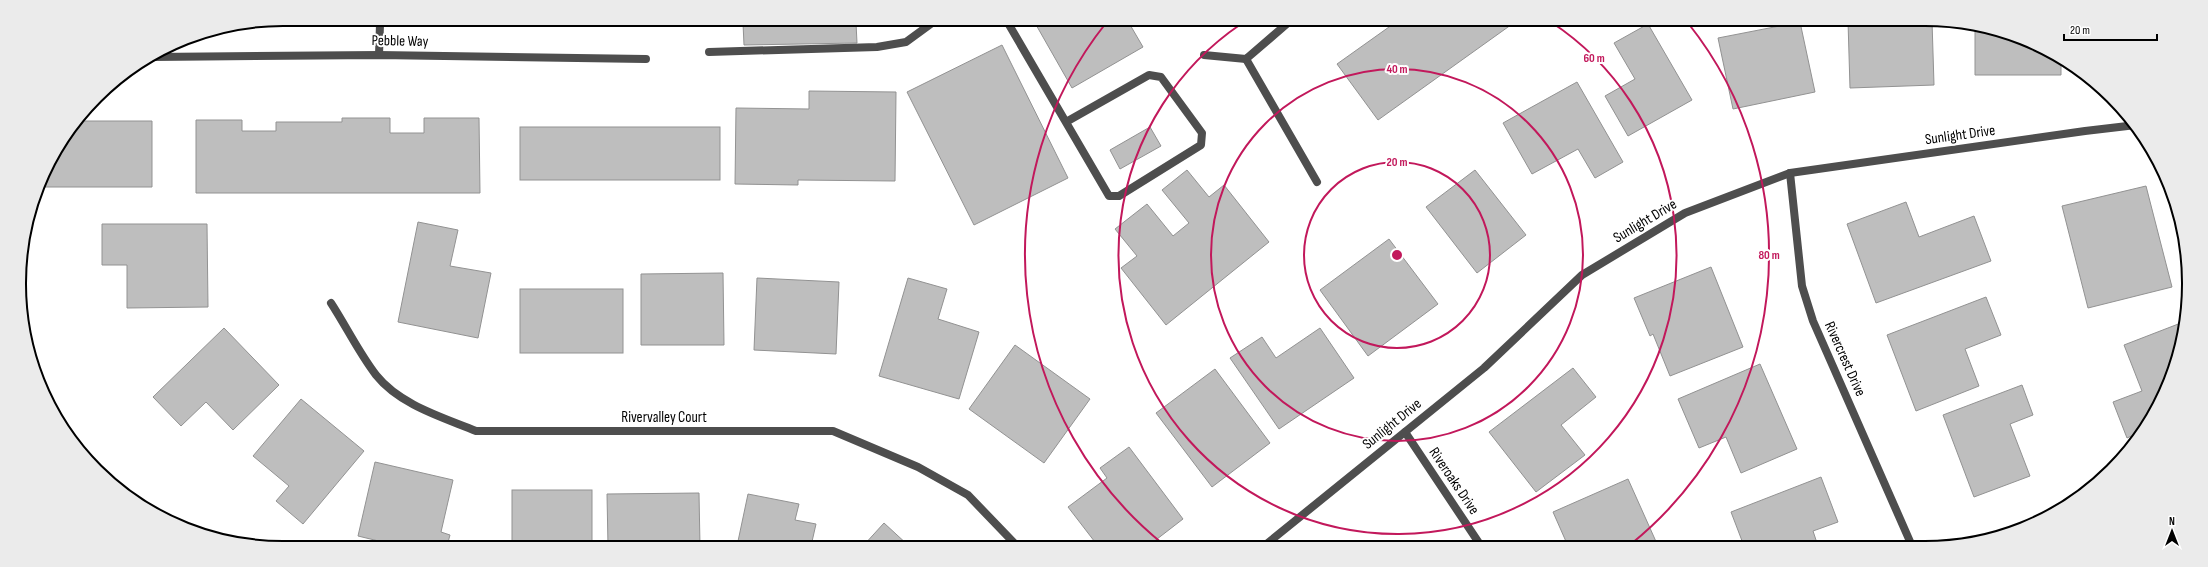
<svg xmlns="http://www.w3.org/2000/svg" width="2208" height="567" font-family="'Sofia Sans Condensed',sans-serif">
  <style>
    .building { fill: #bebebe; stroke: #929292 }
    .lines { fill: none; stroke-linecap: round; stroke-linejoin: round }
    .service { stroke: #4e4e4e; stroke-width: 8 }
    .minor { stroke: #4e4e4e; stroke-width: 8 }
    .ring { fill: none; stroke: #c2185b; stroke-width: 2 }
    .labels { text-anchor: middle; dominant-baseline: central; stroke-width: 4; stroke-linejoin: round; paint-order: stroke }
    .street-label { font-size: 15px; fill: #000; stroke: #fff }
    .rim { fill: none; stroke: #000; stroke-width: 2 }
    .centre { fill: #c2185b; stroke: #fff; stroke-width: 2 }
    .ring-label { font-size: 12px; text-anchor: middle; font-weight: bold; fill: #c2185b; stroke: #fff; stroke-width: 4; stroke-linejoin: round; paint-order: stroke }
  </style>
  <rect width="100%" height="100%" fill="#fff"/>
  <!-- building -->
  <g class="building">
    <polygon points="1848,21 1932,21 1934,85 1850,88"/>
    <polygon points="1396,22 1515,22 1378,120 1337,64"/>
    <polygon points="1800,22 1815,92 1733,109 1718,38"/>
    <polygon points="743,23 856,23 857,43 744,45"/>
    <polygon points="1035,23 1129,23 1143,47 1072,88"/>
    <polygon points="1648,24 1692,100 1628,136 1605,96 1635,79 1614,43"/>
    <polygon points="1975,25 2010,33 2057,55 2061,58 2061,75 1975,75"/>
    <polygon points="1002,45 1068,178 974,225 907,92"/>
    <polygon points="1577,82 1623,162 1595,178 1578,149 1532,174 1503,123"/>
    <polygon points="809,91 896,92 895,181 798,180 798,185 735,184 736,108 809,109"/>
    <polygon points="342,118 390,118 390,133 424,133 424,118 479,118 480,193 196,193 196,120 242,120 242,131 276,131 276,122 342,122"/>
    <polygon points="75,121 152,121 152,187 38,187 46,167"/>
    <rect x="520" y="127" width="200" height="53"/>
    <polygon points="1150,127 1161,146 1120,169 1110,150"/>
    <polygon points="1187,170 1209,197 1224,185 1269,242 1166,325 1121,268 1137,256 1115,229 1147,204 1173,236 1189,223 1162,190"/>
    <polygon points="1475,170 1526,235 1477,273 1426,207"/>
    <polygon points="2146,186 2172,287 2088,308 2062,206"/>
    <polygon points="1906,202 1919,237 1974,216 1991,261 1876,303 1847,224"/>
    <polygon points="418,222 458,230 450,266 491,273 478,338 398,322"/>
    <polygon points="102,224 207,224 208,307 127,308 127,265 102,265"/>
    <polygon points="1389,239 1438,304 1368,356 1320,290"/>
    <polygon points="1711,267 1743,347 1670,376 1653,334 1650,336 1634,298"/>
    <polygon points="723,273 724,345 641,345 641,274"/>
    <polygon points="757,278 839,282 836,354 754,350"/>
    <polygon points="908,278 947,289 938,319 979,332 959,399 879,376"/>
    <rect x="520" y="289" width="103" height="64"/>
    <polygon points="1986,297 2001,335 1965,349 1979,386 1916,411 1887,335"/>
    <polygon points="2186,321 2162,401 2138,433 2127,438 2113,402 2142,391 2124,345"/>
    <polygon points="224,328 279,385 233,430 206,402 181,426 153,397"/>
    <polygon points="1320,328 1354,378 1279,429 1230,358 1262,337 1276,358"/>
    <polygon points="1015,345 1090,399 1044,463 969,409"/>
    <polygon points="1760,364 1797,449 1741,473 1726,437 1699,448 1678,399"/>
    <polygon points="1573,368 1596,397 1561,425 1585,455 1536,492 1489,432"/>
    <polygon points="1215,369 1270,443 1212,487 1156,413"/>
    <polygon points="2022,385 2033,415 2010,424 2030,476 1974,497 1943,415"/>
    <polygon points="301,399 364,451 303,524 276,501 289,486 253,456"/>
    <polygon points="1129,447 1183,519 1148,546 1098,546 1068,507 1107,478 1100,468"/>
    <polygon points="375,462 453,480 441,532 450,535 447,546 399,546 358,536"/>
    <polygon points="1821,477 1838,522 1813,531 1818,546 1744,546 1731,512"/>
    <polygon points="1628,479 1658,546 1568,546 1553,512"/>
    <rect x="512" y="490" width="80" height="56"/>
    <polygon points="699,493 700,546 608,546 607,494"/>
    <polygon points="748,494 799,504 795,520 816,524 811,546 737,546"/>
    <polygon points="884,523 909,546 863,546"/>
    <polygon points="1363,542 1368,546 1360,546"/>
  </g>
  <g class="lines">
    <!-- service -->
    <g class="service">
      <polyline points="1008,23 1109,196 1119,196 1201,145 1202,133 1161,77 1149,75 1066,122"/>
      <polyline points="709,52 877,47 906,42 932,23"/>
      <polyline points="379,55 380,24"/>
      <polyline points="1204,55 1246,59 1289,22"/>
      <polyline points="153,57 379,55 646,59"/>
      <polyline points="1246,59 1317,182"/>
    </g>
    <!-- minor -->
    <g class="minor">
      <polyline points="1790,173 1802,286 1813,321 1912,546"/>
      <path d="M331,303c15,23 28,50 45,72 24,30 66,42 100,56h357l85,36 50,28 49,51"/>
      <polyline points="1405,432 1481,546"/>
      <polyline points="1264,546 1484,368 1582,275 1685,213 1790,173 2085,131 2136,125"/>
    </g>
  </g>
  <!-- distance rings -->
  <g class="ring">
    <circle cx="1397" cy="255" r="93"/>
    <circle cx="1397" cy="255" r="186"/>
    <path d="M1551 22A279 279 0 1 1 1241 24"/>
    <path d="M1163 544A372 372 0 0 1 1106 23M1688 23A372 372 0 0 1 1631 544"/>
  </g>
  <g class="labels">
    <!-- street labels -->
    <g class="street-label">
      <text transform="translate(400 41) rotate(1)">Pebble Way</text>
      <text transform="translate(1960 135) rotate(-8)">Sunlight Drive</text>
      <text transform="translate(1645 221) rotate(-31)">Sunlight Drive</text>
      <text transform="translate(1845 359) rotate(66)">Rivercrest Drive</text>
      <text x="664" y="417">Rivervalley Court</text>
      <text transform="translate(1392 424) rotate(-39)">Sunlight Drive</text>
      <text transform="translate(1454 481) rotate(56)">Riveroaks Drive</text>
    </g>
  </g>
  <!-- crop -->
  <path d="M0 0H2208V567H0ZM283 26H1925A257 257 0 0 1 2182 283V284A257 257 0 0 1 1925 541H283A257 257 0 0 1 26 284V283A257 257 0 0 1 283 26Z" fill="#ebebeb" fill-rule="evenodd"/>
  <path class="rim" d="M283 26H1925A257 257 0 0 1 2182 283V284A257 257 0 0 1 1925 541H283A257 257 0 0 1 26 284V283A257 257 0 0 1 283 26Z"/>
  <circle cx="1397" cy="255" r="6" class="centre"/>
  <g class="ring-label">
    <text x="1594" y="62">60 m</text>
    <text x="1397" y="73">40 m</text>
    <text x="1397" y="166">20 m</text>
    <text x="1769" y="259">80 m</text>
  </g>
  <!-- north arrow -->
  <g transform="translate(2172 531)" stroke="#ffffff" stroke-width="3" paint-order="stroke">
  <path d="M0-3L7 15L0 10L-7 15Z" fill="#000000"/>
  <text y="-6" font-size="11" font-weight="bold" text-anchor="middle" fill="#000000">N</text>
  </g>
  <!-- scale -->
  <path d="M2064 34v6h93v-6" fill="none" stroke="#000000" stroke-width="2"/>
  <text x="2070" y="34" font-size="12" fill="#000000" stroke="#ffffff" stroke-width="3" paint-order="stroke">20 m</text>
</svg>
